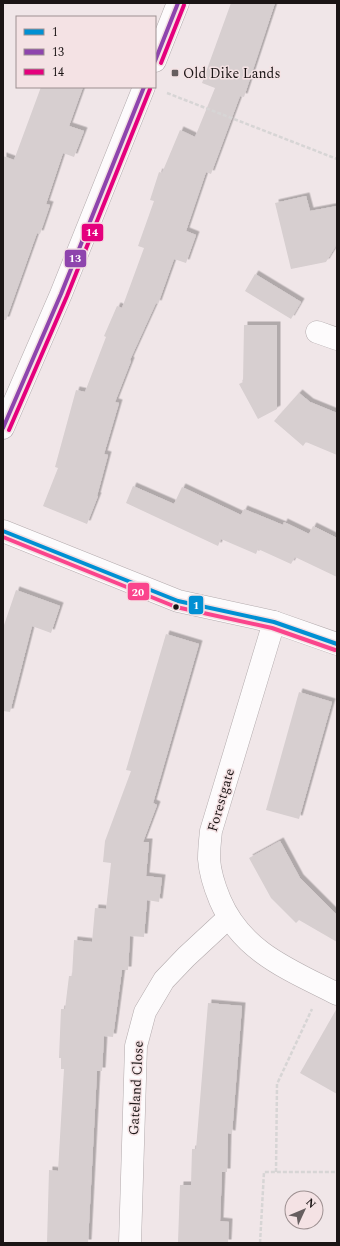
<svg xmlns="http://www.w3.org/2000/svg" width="340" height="1246" font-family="Spectral,serif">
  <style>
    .building { fill: #d7cfd0; filter: url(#shadow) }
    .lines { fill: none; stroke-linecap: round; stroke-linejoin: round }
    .street-casing { stroke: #b3abad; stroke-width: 23 }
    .path { stroke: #d7d5d5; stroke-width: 2.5; stroke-dasharray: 4 2; stroke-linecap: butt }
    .street { stroke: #fdfbfc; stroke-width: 22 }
    .bus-1-casing { stroke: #f4e2e4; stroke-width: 7 }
    .bus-2-casing { stroke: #f4e2e4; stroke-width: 7 }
    .bus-3-casing { stroke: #f4e2e4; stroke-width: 7 }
    .bus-4-casing { stroke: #f4e2e4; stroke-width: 7 }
    .bus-1 { stroke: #0090d3; stroke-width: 4 }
    .bus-2 { stroke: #8e44ad; stroke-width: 4 }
    .bus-3 { stroke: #e5007d; stroke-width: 4 }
    .bus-4 { stroke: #fa448c; stroke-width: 4 }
    .poi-dot { fill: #665e5f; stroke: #f4e2e4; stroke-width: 1.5 }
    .bus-dot { fill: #1b1515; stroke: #f4e2e4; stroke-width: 1.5 }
    .labels { text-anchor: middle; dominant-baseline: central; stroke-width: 3; stroke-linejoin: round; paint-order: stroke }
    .poi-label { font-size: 14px; fill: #1b1515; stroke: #f4e2e4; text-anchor: start }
    .street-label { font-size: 14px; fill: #1b1515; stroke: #f4e2e4 }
    .line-badge { stroke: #f4e2e4; stroke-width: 1.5 }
    .badge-label { font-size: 11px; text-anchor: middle; font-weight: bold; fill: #fff }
  </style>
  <defs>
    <filter id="shadow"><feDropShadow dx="3.5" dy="-3.5" stdDeviation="0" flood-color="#0004"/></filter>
  </defs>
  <rect width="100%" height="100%" fill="#f0e6e8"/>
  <!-- building -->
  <g class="building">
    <polygon points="231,3 275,3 244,97 240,96 211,174 206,172 186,231 196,235 186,263 174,259 158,304 156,303 130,360 131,361 115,402 119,403 104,454 108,455 97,496 98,496 87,524 43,506 58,468 55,467 76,390 85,392 106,337 104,336 117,306 122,308 144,248 138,246 154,201 150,200 159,172 162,173 180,130 195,137 215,88 202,83"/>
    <polygon points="41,87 83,87 69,126 84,131 74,157 63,153 46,204 50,205 40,234 37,233 6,320 3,320 3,156 14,160"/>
    <polygon points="306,196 310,211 337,206 337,244 326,262 291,269 275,203"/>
    <polygon points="255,274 301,302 291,319 245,291"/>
    <polygon points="244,325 277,325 277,409 258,419 239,384 243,382"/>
    <polygon points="299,393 310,402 337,413 337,455 306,442 303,446 274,421"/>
    <polygon points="133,486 174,504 182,487 241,515 244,509 283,525 284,522 309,534 313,526 337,538 337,577 295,557 291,564 258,549 256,554 221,539 218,546 126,503"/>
    <polygon points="16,590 60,606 51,633 32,626 10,712 3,711 3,628"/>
    <polygon points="166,634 199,644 153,803 157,805 143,842 149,842 146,876 162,878 159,902 147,900 144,937 130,936 128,970 122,970 113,1037 104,1036 102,1071 97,1071 88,1243 47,1243 49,1170 58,1171 64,1069 61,1069 61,1058 59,1058 61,1009 65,1009 69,976 72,976 74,940 92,942 95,908 106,909 111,863 103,862 105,841 131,771 126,770"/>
    <polygon points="299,692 332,702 299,819 266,810"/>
    <polygon points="280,841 300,878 337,915 337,942 299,920 296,923 271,898 249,858"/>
    <polygon points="208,1003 242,1006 232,1134 228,1133 227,1172 222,1172 220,1221 229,1222 228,1243 178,1242 180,1185 191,1185 192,1149 196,1149"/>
    <polygon points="337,1008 337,1094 300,1073"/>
  </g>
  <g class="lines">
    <!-- street casing -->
    <g class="street-casing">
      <g id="street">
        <polyline points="155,61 178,3"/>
        <polyline points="317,332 337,339"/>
        <polyline points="3,428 61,294 144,87"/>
        <polyline points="3,531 178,601 274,622 337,644"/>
        <path d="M274,622l-63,209c-1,9 -2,19 -2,28 1,14 6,29 11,41 22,52 70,70 117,94"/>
        <polyline points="130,1243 136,1046 145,1012 164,980 186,957 228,918"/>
      </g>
    </g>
    <!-- path -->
    <g class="path">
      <polyline points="167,93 337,159"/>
      <polyline points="276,1172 277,1084 312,1009"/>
      <polyline points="260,1243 264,1172 337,1172"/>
    </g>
    <!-- street -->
    <use href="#street" class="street"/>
    <!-- bus-1 casing -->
    <g class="bus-1-casing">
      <polyline id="bus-1" points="3,531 178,601 274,622 337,644"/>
    </g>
    <!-- bus-2 casing -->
    <g class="bus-2-casing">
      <g id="bus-2">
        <polyline points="155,61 178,3"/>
        <polyline points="3,428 61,294 144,87"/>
      </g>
    </g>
    <!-- bus-3 casing -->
    <g class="bus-3-casing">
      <g id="bus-3">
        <polyline points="161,63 184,5"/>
        <polyline points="9,430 67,296 150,89"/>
      </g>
    </g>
    <!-- bus-4 casing -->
    <g class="bus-4-casing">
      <polyline id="bus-4" points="3,537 176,607 272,628 335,650"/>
    </g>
    <!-- bus-1 -->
    <use href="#bus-1" class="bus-1"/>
    <!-- bus-2 -->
    <use href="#bus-2" class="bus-2"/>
    <!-- bus-3 -->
    <use href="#bus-3" class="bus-3"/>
    <!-- bus-4 -->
    <use href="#bus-4" class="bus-4"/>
  </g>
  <!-- markers -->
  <rect class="poi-dot" x="171" y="69" width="8" height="8" rx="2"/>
  <circle class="bus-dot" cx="176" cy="607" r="3.5"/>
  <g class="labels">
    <!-- poi labels -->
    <g class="poi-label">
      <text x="183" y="73">Old Dike Lands</text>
    </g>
    <!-- street labels -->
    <g class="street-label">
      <text transform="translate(221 800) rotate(-74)">Forestgate</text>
      <text transform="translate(136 1088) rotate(-87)">Gateland Close</text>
    </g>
  </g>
  <g class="line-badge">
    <rect x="81" y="223" width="23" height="19" rx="4" fill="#e5007d"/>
    <rect x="64" y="249" width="23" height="19" rx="4" fill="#8e44ad"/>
    <rect x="127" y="582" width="23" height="19" rx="4" fill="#fa448c"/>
    <rect x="188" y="595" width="16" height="20" rx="4" fill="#0090d3"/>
  </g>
  <g class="badge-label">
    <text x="92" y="236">14</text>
    <text x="75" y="262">13</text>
    <text x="138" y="596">20</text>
    <text x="196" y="609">1</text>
  </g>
  <!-- border -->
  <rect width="340" height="1246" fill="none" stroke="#1b1515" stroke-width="8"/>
  <!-- legend -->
  <rect x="16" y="16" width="140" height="72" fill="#f4e2e4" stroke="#9d9091"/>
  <rect x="24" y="29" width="20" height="6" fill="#0090d3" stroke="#9d9091"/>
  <text x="52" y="36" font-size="12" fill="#1b1515">1</text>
  <rect x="24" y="49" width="20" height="6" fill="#8e44ad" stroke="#9d9091"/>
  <text x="52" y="56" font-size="12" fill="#1b1515">13</text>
  <rect x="24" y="69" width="20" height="6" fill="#e5007d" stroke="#9d9091"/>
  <text x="52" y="76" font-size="12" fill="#1b1515">14</text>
  <!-- north arrow -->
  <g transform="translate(304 1210) rotate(46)"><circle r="19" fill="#f4e2e4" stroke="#9d9091"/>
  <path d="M0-3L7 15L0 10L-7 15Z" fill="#665e5f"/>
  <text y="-6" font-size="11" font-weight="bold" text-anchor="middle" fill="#1b1515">N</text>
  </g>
</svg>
